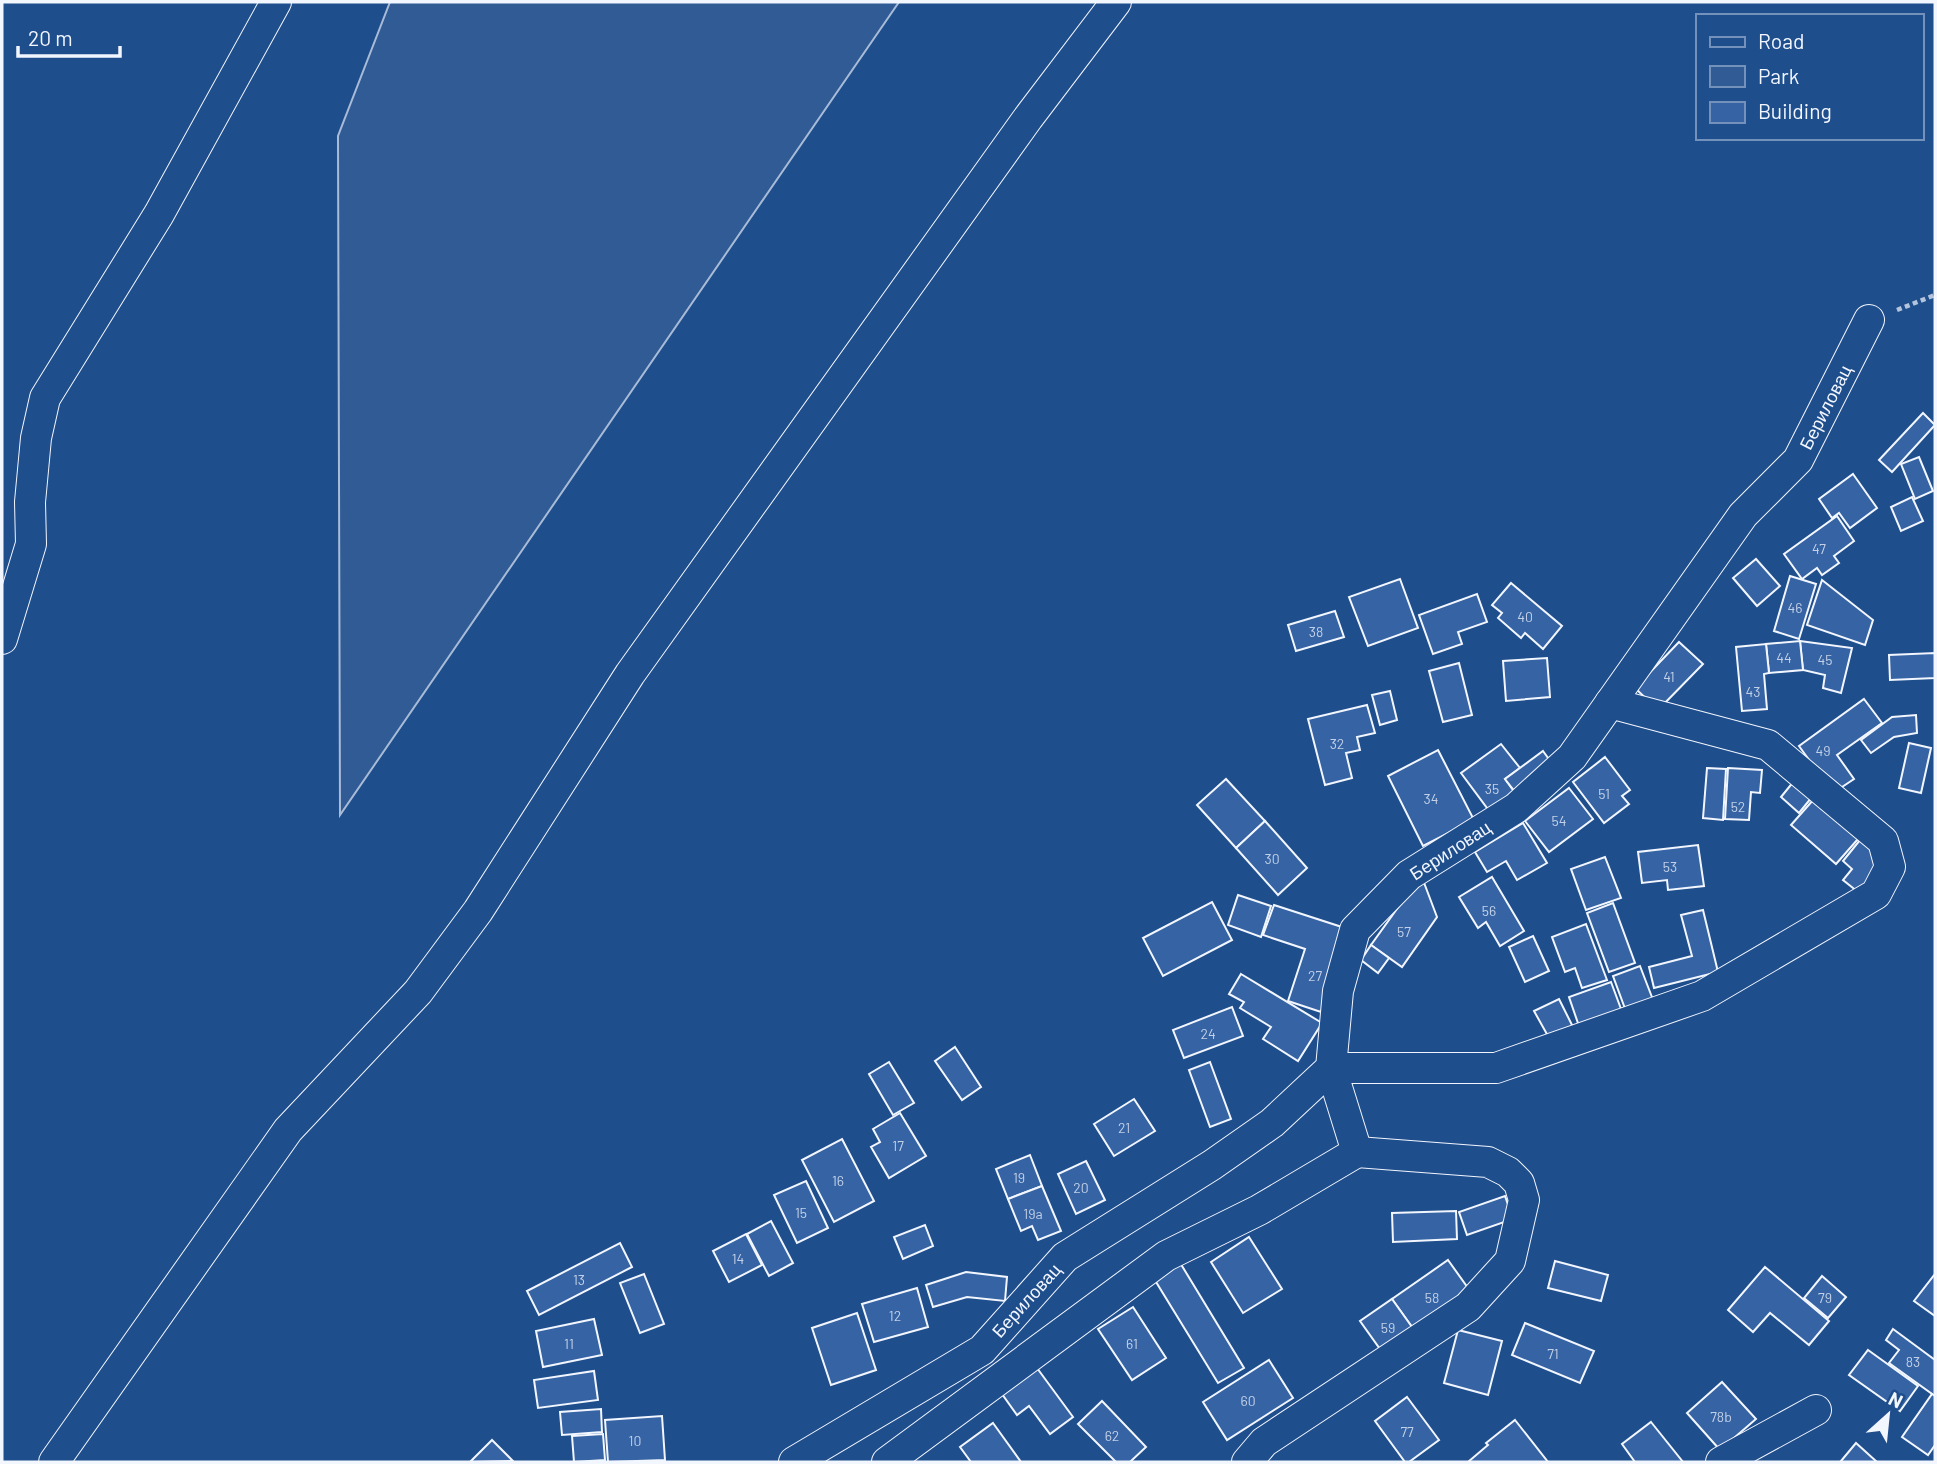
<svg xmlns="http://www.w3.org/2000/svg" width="1937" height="1464" font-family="Barlow,sans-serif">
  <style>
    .green { fill: #305b95; stroke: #a8bbd7; stroke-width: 2 }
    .building { fill: #3563a3; stroke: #f2f6ff; stroke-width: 2 }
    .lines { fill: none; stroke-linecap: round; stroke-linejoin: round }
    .minor-casing { stroke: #f2f6ff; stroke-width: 32 }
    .path { stroke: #b3c4dc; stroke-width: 4.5; stroke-dasharray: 5 3.5; stroke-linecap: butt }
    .minor { stroke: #1f4e8c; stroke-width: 30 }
    .labels { text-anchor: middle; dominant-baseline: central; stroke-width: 5; stroke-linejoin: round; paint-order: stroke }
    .number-label { font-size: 14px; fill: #c3d1e8 }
    .street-label { font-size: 18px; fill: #f2f6ff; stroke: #1f4e8c }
  </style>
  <rect width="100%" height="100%" fill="#1f4e8c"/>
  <!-- green -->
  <polygon class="green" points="390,2 899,2 340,815 338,136"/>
  <!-- building -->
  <g class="building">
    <polygon points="1923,413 1935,425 1892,472 1879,460"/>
    <polygon points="1919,457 1933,491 1915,499 1901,464"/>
    <polygon points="1853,474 1877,508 1850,528 1839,513 1832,518 1819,499"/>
    <polygon points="1912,497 1923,521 1901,531 1891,507"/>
    <polygon points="1837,516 1854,541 1834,556 1839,563 1822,575 1817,568 1802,579 1784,554"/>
    <polygon points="1756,559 1780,586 1757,606 1733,578"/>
    <polygon points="1790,576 1816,584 1799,639 1774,631"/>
    <polygon points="1400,579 1418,628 1368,646 1349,597"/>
    <polygon points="1822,580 1873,620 1865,645 1807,625"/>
    <polygon points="1511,583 1562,626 1543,649 1525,633 1521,638 1498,618 1502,613 1492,605"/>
    <polygon points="1477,594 1487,622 1458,632 1462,644 1433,654 1419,615"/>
    <polygon points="1335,611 1344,637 1296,651 1288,625"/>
    <polygon points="1800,641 1852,648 1841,693 1823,688 1825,675 1803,670"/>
    <polygon points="1800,641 1803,670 1769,673 1766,644"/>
    <polygon points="1679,642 1703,664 1658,710 1635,688"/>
    <polygon points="1766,644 1769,673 1764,674 1767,709 1742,711 1736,647"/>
    <polygon points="1935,653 1935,678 1890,680 1889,655"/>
    <polygon points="1547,658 1550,697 1506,701 1503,661"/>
    <polygon points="1459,663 1472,715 1443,722 1429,671"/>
    <polygon points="1390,691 1397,720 1380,725 1372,695"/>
    <polygon points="1864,699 1882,723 1837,755 1854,779 1833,793 1799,746"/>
    <polygon points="1367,705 1375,733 1357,737 1360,750 1346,753 1352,778 1325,785 1308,719"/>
    <polygon points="1916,715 1917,733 1894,737 1871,753 1861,740 1892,717"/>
    <polygon points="1909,743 1931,748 1921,793 1899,788"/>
    <polygon points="1501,744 1520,768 1505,779 1518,797 1493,816 1461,773"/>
    <polygon points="1438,750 1474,820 1423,846 1388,776"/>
    <polygon points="1543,751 1556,769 1519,797 1505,779"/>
    <polygon points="1605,757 1630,790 1622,796 1629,804 1604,823 1573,782"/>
    <polygon points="1707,768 1726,769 1723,820 1703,818"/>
    <polygon points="1728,768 1762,770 1760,793 1751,792 1749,820 1725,819"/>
    <polygon points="1226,779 1265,821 1236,848 1197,805"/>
    <polygon points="1794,781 1812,797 1799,813 1781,797"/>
    <polygon points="1569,788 1593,819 1549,852 1525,821"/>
    <polygon points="1814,799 1858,839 1836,864 1791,825"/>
    <polygon points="1265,821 1307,868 1278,895 1236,848"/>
    <polygon points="1523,823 1547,863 1517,880 1506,861 1487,872 1475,852"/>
    <polygon points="1860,840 1885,862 1858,892 1843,880 1852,869 1843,861"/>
    <polygon points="1698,845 1704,886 1668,890 1667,880 1642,883 1638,852"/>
    <polygon points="1605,857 1621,898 1586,910 1571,869"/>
    <polygon points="1492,877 1524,931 1500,946 1486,922 1478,928 1459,897"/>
    <polygon points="1423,880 1437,917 1402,967 1371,945 1407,895"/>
    <polygon points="1238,895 1271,906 1261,937 1228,925"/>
    <polygon points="1212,902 1232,940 1163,976 1143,938"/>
    <polygon points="1613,903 1635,963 1609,972 1587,913"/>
    <polygon points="1274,905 1348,929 1321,1012 1288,1001 1305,949 1263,935"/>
    <polygon points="1703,910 1718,972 1654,988 1649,967 1692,956 1681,915"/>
    <polygon points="1586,924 1607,980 1582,988 1575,968 1565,972 1552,937"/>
    <polygon points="1533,936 1549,971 1525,982 1509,947"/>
    <polygon points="1371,945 1389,958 1378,973 1361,960"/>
    <polygon points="1640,966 1655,1005 1627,1014 1613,976"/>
    <polygon points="1241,974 1322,1023 1298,1061 1263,1039 1271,1027 1240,1008 1244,1002 1229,994"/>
    <polygon points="1611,982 1624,1017 1581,1032 1569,997"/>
    <polygon points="1559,999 1576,1033 1553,1045 1534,1011"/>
    <polygon points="1232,1007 1243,1036 1184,1058 1173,1030"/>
    <polygon points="955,1047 981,1087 962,1100 935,1061"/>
    <polygon points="889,1062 914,1103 893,1115 869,1074"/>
    <polygon points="1210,1062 1231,1119 1210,1127 1189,1070"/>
    <polygon points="1134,1099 1155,1131 1114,1156 1094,1124"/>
    <polygon points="900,1113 926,1156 889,1178 871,1147 880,1142 873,1129"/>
    <polygon points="842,1139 874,1201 834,1222 802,1160"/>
    <polygon points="1030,1155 1042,1186 1008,1199 996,1169"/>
    <polygon points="1086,1161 1105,1200 1076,1214 1058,1174"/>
    <polygon points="806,1181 828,1228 797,1243 774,1195"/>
    <polygon points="1042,1186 1061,1231 1038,1240 1032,1226 1021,1231 1008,1199"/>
    <polygon points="1505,1196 1513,1219 1467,1235 1459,1212"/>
    <polygon points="1456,1211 1457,1239 1393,1242 1392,1213"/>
    <polygon points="771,1221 793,1263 769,1276 747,1234"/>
    <polygon points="925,1225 933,1246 903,1259 894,1237"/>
    <polygon points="746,1234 762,1265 729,1282 713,1251"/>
    <polygon points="1249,1237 1282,1289 1243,1313 1211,1262"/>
    <polygon points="620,1243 632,1267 539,1315 527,1291"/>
    <polygon points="1448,1260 1473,1295 1417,1334 1392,1299"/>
    <polygon points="1179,1261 1244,1368 1218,1383 1153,1277"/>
    <polygon points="1555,1261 1608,1275 1601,1301 1548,1288"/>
    <polygon points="1765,1267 1829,1321 1809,1345 1770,1313 1753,1332 1728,1310"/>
    <polygon points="966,1272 1007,1277 1005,1301 967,1297 933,1307 926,1285"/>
    <polygon points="644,1274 664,1324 640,1333 620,1283"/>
    <polygon points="1935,1274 1935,1316 1914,1301"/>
    <polygon points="1822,1276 1846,1297 1828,1318 1804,1298"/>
    <polygon points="917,1288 928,1327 874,1342 862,1304"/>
    <polygon points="1392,1299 1417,1334 1385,1356 1360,1321"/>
    <polygon points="1133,1307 1166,1358 1132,1380 1098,1329"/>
    <polygon points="857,1313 876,1370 831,1385 812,1328"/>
    <polygon points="594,1319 602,1355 543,1367 536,1331"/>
    <polygon points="1525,1323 1594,1351 1580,1383 1512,1355"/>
    <polygon points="1893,1329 1935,1360 1935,1396 1889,1363 1899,1350 1886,1340"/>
    <polygon points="1458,1330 1502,1341 1488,1395 1444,1383"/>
    <polygon points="1868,1350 1918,1386 1900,1411 1849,1375"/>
    <polygon points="1269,1360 1293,1398 1227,1440 1203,1402"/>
    <polygon points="1037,1368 1073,1417 1050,1434 1029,1406 1017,1415 1002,1394"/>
    <polygon points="594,1371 598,1400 538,1408 534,1380"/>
    <polygon points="1722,1382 1756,1419 1720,1450 1687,1413"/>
    <polygon points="1932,1394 1935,1396 1935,1445 1928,1455 1902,1437"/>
    <polygon points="1407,1397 1439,1440 1409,1462 1405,1462 1375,1421"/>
    <polygon points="1102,1401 1146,1447 1130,1462 1116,1462 1078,1424"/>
    <polygon points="601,1409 602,1432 562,1435 560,1412"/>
    <polygon points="662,1416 665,1460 608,1462 605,1420"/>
    <polygon points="1515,1420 1548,1462 1468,1462 1488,1445 1486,1443"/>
    <polygon points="1651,1422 1683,1462 1635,1462 1622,1444"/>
    <polygon points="993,1423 1021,1462 971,1462 960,1447"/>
    <polygon points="603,1434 605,1460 574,1462 572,1436"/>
    <polygon points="492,1440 513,1461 470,1462"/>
    <polygon points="1856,1443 1877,1462 1842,1462 1841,1461"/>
  </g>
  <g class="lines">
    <!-- minor casing -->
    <g class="minor-casing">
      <g id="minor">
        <polyline points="2,639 31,544 30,502 36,438 45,398 159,214 276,2"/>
        <polyline points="54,1462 288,1130 418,992 478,911 630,674 1028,118 1116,2"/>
        <polyline points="794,1462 982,1350 1065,1257 1212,1165 1272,1123 1331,1068 1338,991 1355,930 1409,875 1516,808 1572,757 1743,515 1798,460 1869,320"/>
        <polyline points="887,1462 1166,1256 1259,1210 1357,1152 1331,1068 1496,1068 1702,996 1876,894 1890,867 1883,841 1768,745 1610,703"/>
        <polyline points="1247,1462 1264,1442 1468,1307 1510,1261 1524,1200 1519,1183 1508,1172 1488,1162 1357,1152"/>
        <polyline points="1721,1462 1816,1410"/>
      </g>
    </g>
    <!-- path -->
    <polyline class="path" points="1897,310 1935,295"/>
    <!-- minor -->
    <use href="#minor" class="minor"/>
  </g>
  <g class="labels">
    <!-- number labels -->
    <g class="number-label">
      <text x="1819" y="548">47</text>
      <text x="1795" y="607">46</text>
      <text x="1525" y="616">40</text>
      <text x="1316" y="631">38</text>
      <text x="1784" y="657">44</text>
      <text x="1825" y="659">45</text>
      <text x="1669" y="676">41</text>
      <text x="1753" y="691">43</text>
      <text x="1337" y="743">32</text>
      <text x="1823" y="750">49</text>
      <text x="1492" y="788">35</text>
      <text x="1604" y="793">51</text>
      <text x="1431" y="798">34</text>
      <text x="1738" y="806">52</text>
      <text x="1559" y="820">54</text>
      <text x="1272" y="858">30</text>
      <text x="1670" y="866">53</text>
      <text x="1489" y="910">56</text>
      <text x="1404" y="931">57</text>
      <text x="1315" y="975">27</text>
      <text x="1208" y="1033">24</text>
      <text x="1124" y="1127">21</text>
      <text x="898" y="1145">17</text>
      <text x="1019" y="1177">19</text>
      <text x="838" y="1180">16</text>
      <text x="1081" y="1187">20</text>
      <text x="801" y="1212">15</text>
      <text x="1033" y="1213">19a</text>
      <text x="738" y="1258">14</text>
      <text x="579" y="1279">13</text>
      <text x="1432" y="1297">58</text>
      <text x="1825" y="1297">79</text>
      <text x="895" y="1315">12</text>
      <text x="1388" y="1327">59</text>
      <text x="569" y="1343">11</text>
      <text x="1132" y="1343">61</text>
      <text x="1553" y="1353">71</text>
      <text x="1913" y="1361">83</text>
      <text x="1248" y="1400">60</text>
      <text x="1721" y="1416">78b</text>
      <text x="1407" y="1431">77</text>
      <text x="1112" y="1435">62</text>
      <text x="635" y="1440">10</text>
    </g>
    <!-- street labels -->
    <g class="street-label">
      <text transform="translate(1825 407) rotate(-63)">Бериловац</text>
      <text transform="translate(1450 850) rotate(-33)">Бериловац</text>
      <text transform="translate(1026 1300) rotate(-48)">Бериловац</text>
    </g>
  </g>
  <!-- border -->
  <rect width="1937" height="1464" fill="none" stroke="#f2f6ff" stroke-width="7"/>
  <!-- legend -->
  <rect x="1696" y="14" width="228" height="126" fill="#1f4e8c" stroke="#7391ba" stroke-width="2"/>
  <rect x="1710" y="37" width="35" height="10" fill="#1f4e8c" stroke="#7391ba" stroke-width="2"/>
  <text x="1758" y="49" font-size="21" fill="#f2f6ff">Road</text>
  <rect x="1710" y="66" width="35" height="21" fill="#305b95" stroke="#7391ba" stroke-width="2"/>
  <text x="1758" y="84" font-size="21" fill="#f2f6ff">Park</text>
  <rect x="1710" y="102" width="35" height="21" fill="#3563a3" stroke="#7391ba" stroke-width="2"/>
  <text x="1758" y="119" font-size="21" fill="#f2f6ff">Building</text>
  <!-- north arrow -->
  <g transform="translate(1888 1415) rotate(27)" stroke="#1f4e8c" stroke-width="5" paint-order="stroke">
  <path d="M0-5L12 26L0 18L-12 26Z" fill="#f2f6ff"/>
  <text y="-10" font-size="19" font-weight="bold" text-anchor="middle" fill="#f2f6ff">N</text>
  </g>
  <!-- scale -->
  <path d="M18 46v10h102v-10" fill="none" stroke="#f2f6ff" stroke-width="3.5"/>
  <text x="28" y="46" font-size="21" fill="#f2f6ff" stroke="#1f4e8c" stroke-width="5" paint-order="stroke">20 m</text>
</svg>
